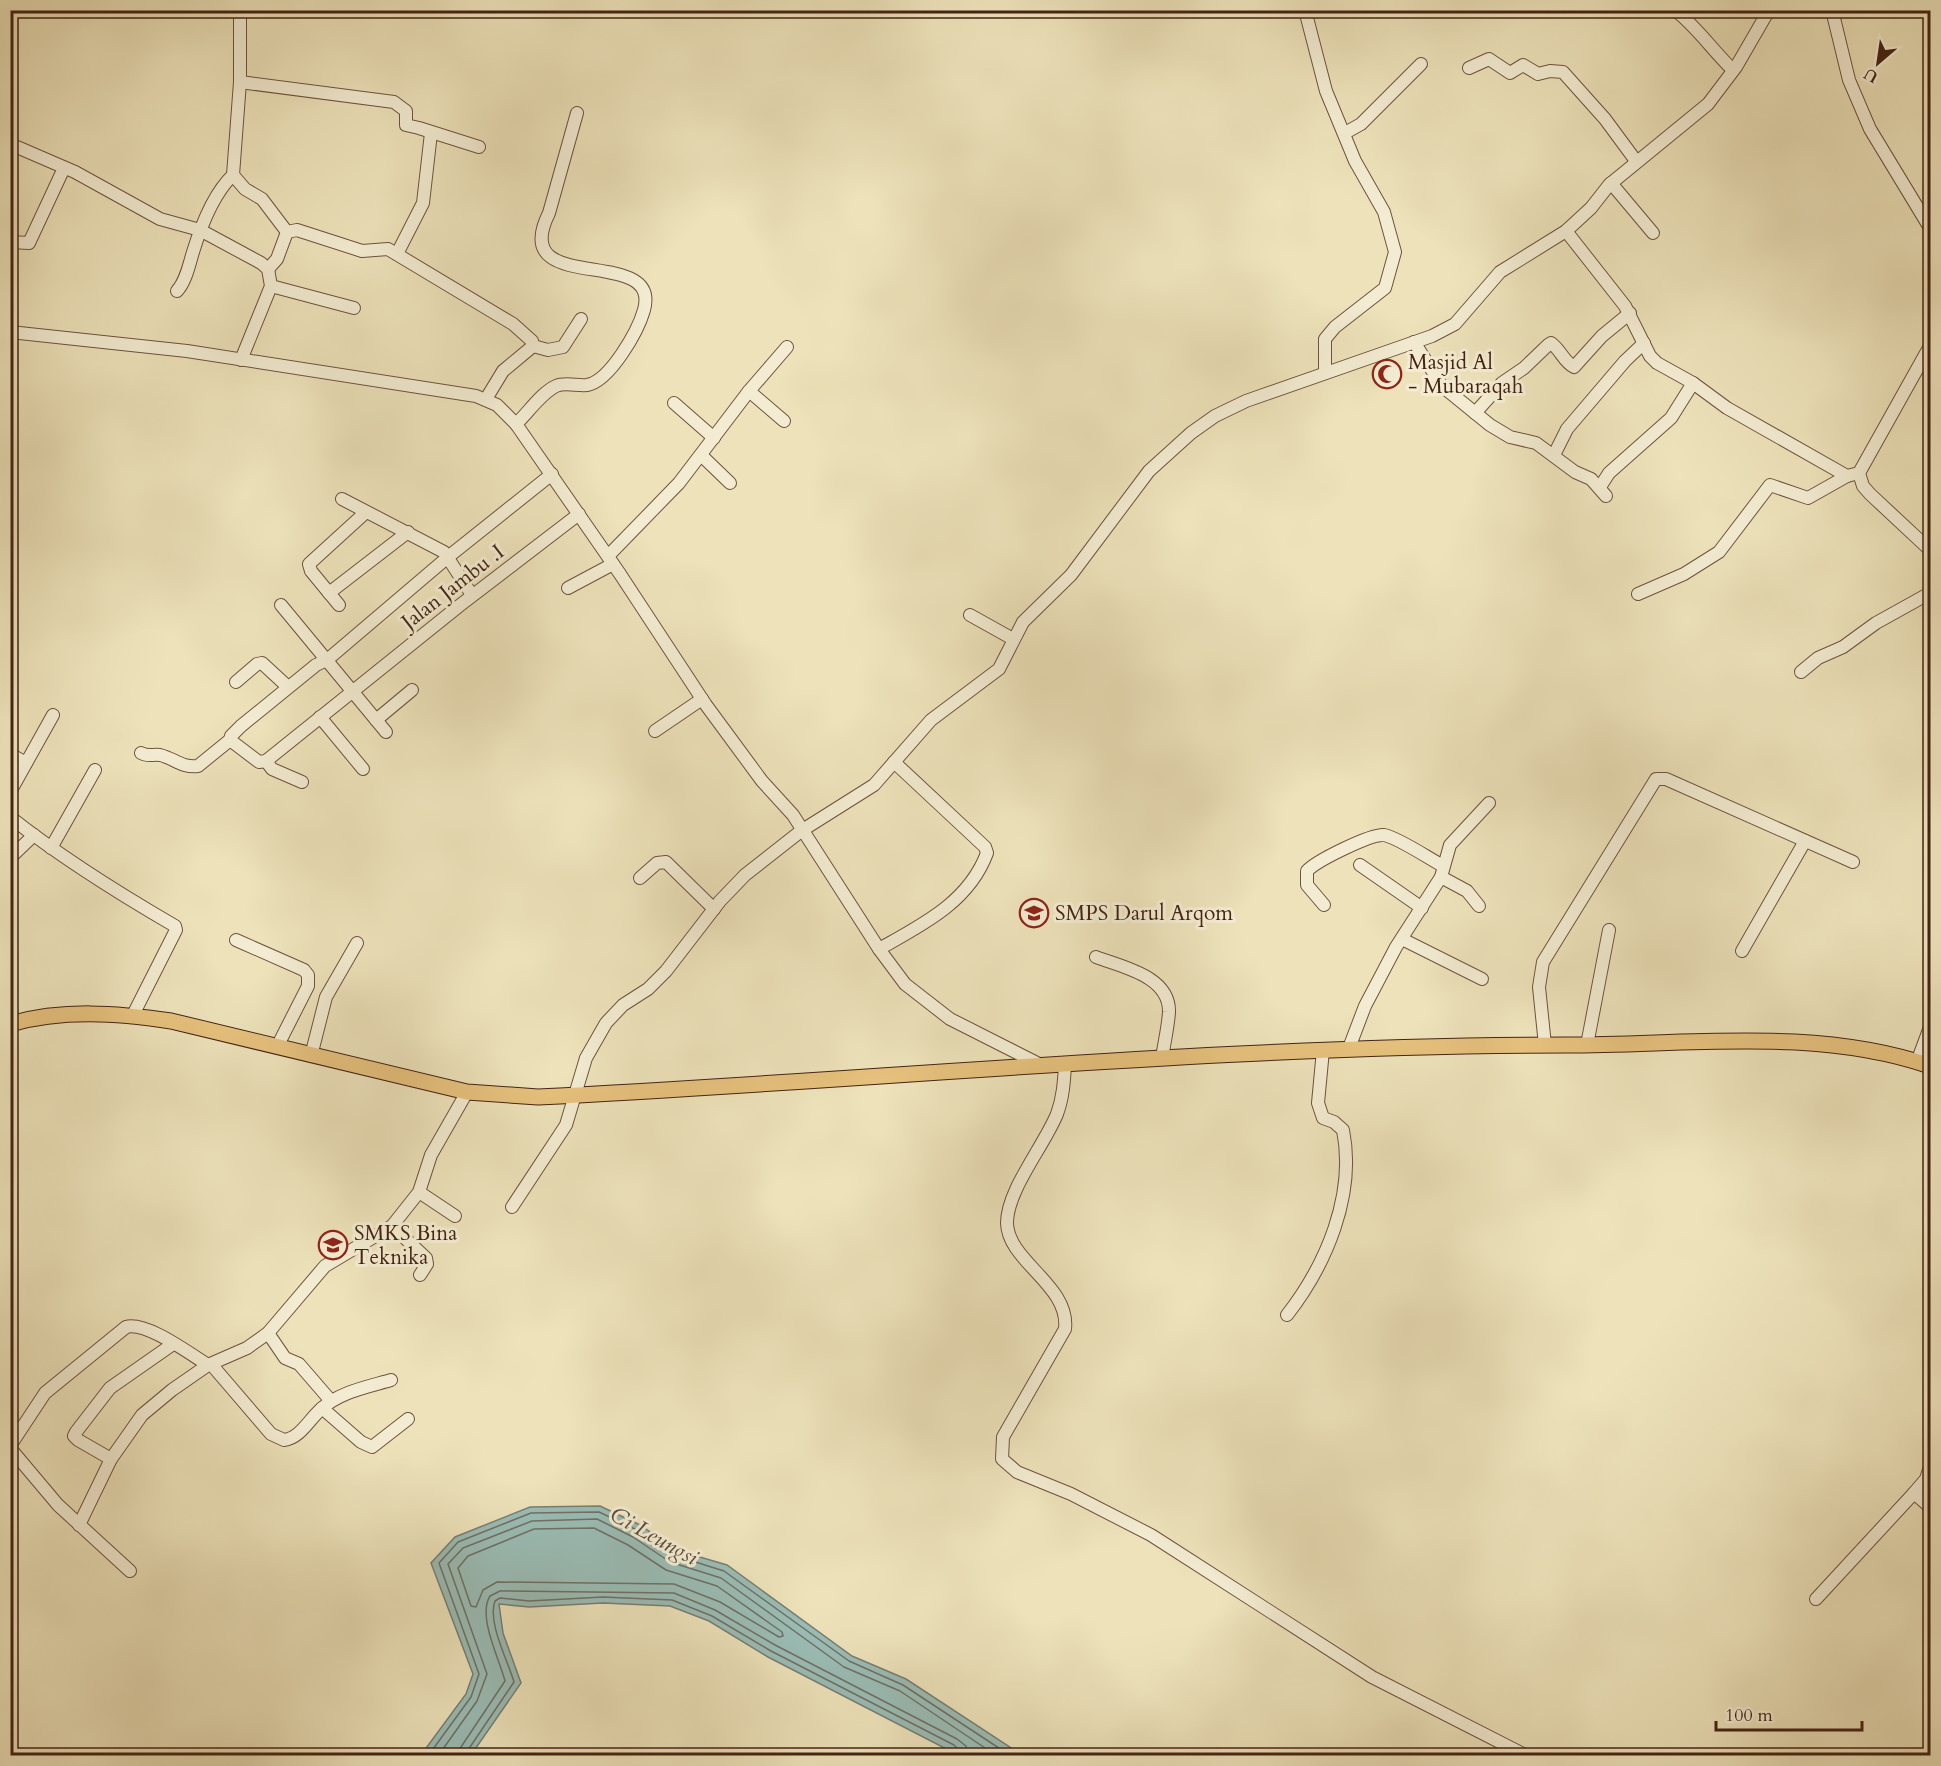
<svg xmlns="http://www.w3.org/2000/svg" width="1941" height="1766" font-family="Cardo,serif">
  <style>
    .water { fill: #9abdb6; stroke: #787f75; stroke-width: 1.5 }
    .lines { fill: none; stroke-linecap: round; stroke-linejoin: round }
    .shore { stroke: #6f7065; stroke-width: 1.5 }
    .minor-casing { stroke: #6e533e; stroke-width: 14 }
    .major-casing { stroke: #442314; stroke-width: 17 }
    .minor { stroke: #f3ecd2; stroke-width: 12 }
    .major { stroke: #e6c17d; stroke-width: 15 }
    .labels { text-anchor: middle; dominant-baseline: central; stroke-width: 6; stroke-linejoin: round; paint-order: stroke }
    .poi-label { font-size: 21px; fill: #442314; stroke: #f3ecd2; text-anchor: start }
    .street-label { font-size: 21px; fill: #442314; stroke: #f3ecd2 }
    .water-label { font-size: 22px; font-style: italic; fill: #5a4a3c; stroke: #f3ecd2 }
  </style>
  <rect width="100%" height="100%" fill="#ede2ba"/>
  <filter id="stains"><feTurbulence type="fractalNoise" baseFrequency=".00333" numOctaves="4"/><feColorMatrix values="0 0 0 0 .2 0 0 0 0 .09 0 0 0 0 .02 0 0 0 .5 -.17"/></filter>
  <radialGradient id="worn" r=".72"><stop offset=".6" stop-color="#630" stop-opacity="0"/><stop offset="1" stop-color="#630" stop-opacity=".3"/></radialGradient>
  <!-- water -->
  <polygon class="water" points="600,1506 640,1525 676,1550 727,1565 852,1656 906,1679 1022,1755 958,1755 768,1657 709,1621 670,1606 603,1603 529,1607 499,1604 503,1633 521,1683 471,1755 421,1755 466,1694 473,1674 431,1563 455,1537 530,1507"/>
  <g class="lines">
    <!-- shore -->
    <g class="shore">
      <polygon points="594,1528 628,1545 666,1570 717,1586 782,1632 783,1636 779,1637 720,1602 674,1584 497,1582 483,1590 476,1607 471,1606 458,1568 468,1556 534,1529"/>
      <polyline points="428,1756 471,1697 479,1674 439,1563 458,1542 531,1513 599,1512 637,1530 673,1555 724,1571 849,1661 903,1685 1011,1756"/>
      <polyline points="438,1756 477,1701 487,1674 448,1564 463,1548 532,1521 597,1519 633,1537 670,1562 721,1578 844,1667 900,1691 997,1756"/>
      <path d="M459,1756l2,-9 44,-66c-5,-21 -28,-64 -15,-85l10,-5 174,2 41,17 60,35 182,94 9,7 2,10"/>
      <path d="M467,1756l1,-6 46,-68c-6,-21 -27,-60 -19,-81l5,-3 29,3 74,-4 69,3 40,16 59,35 183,94 5,5 1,6"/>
    </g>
    <!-- minor casing -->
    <g class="minor-casing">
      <g id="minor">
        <polyline points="240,10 240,82 233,175 245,189 262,199 287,232"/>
        <polyline points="1305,10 1326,91 1355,161 1384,212 1395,252 1385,288 1335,327 1325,339 1325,372"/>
        <path d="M1675,10c22,17 38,41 58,60"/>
        <polyline points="1832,10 1849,80 1870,129 1930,228"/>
        <polyline points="1469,68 1489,59 1510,73 1523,65 1538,74 1550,71 1563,72 1605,119 1636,161"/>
        <polyline points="240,82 394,102 406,111 406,125 419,128 479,147"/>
        <polyline points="1345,133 1361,124 1421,64"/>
        <polyline points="10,150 17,147 75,172 160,219 200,230 261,263 268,269 271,286 241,360"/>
        <polyline points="1611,183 1653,233"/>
        <polyline points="1566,231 1625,306 1650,356 1657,363 1693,383 1727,408 1847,476 1859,473"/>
        <polyline points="287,232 297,230 362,251 388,249 513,324 532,341 533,346 503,371 486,399"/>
        <polyline points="10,242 29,243 64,168"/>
        <polyline points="397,254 423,203 431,133"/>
        <polyline points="268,269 277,259 287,232"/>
        <polyline points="271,286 354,308"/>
        <path d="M177,291c9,-10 12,-26 16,-39 8,-26 20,-58 40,-77"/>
        <polyline points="10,332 187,351 476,396 497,405 516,424 620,574 706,705 762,781 793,815 879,949 905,984 950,1019 1041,1065"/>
        <polyline points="1414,342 1442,386 1490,425 1510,437 1536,443 1575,472 1591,479 1606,496"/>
        <polyline points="533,346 548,350 563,347 581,319"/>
        <polyline points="1930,346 1859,473 1863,486 1870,494 1930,550"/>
        <polyline points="749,391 784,421"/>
        <polyline points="674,403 714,438"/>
        <path d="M1475,413l27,-30 22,-15 24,-23 3,-2c9,6 13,19 23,24l28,-31 28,-23"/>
        <path d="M516,424c12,-11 25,-31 40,-38 9,-4 21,0 31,-1 23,-4 51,-54 57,-75 18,-67 -138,-11 -95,-97l28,-100"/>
        <polyline points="701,455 730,483"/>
        <polyline points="1554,455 1567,429 1625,361 1644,343"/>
        <polyline points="552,474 448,557 327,660 316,665 241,726 231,736 230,740 259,762 266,761 459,606 579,514"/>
        <polyline points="1600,487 1609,473 1671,418 1693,383"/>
        <polyline points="342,499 444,552 472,595"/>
        <polyline points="608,556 679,483 749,391 787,347"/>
        <polyline points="568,588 613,564"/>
        <polyline points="329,593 408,532"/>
        <polyline points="1638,594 1684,574 1719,552 1770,485 1808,498 1847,476"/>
        <polyline points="281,605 386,732"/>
        <polyline points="339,605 311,571 309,564 366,512"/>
        <polyline points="970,615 1013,639"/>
        <polyline points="1801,672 1818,658 1843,647 1876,623 1930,593"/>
        <polyline points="236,682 257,664 262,663 288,687"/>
        <polyline points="320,717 363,769"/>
        <polyline points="376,720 412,690"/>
        <polyline points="655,731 702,699"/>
        <path d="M141,753c7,4 12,1 19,2 14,3 21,13 38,11l32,-26"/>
        <polyline points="10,754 26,763"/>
        <polyline points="266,761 272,769 302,782"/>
        <polyline points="10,792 53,715"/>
        <path d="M10,817c52,41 108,76 165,109l1,4 -43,85"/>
        <polyline points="51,848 95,770"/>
        <polyline points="10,858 34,835"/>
        <polyline points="1360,865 1422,908"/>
        <polyline points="1441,877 1467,891 1479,906"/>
        <polyline points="640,878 657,863 666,862 714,909"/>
        <path d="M1324,905l-17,-20v-14c9,-10 63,-37 77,-36 15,3 44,23 59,31"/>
        <polyline points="1402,939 1482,979"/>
        <polyline points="236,940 304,970 308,975 308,986 277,1047"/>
        <path d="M879,949c43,-24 90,-47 108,-96l-2,-6 -91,-85"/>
        <polyline points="1742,951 1805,841"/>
        <path d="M1096,957c26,10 74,19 73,55 -1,16 -5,31 -7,47"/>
        <polyline points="1545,1045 1539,987 1543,962 1656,779 1666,779 1853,862"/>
        <polyline points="1587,1045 1609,930"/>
        <polyline points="1349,1048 1365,1006 1396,947 1441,877 1450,845 1489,803"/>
        <polyline points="311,1056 326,997 357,943"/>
        <polyline points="1917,1062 1930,1027"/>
        <path d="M1065,1065c-1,17 -2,33 -8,49 -13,32 -50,76 -50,109 1,39 63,62 58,106l-62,108 -1,22 15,13 54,22 80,41 221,142 155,79"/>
        <polyline points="419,1192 455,1216"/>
        <polyline points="512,1207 566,1125 586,1058 606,1023 623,1005 648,989 666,971 720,901 745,875 801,831 874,785 931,720 999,669 1023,622 1071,575 1149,471 1191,433 1215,416 1246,401 1432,336 1455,324 1500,272 1566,231 1591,208 1609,185 1708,104 1736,67 1769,10"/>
        <polyline points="392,1226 426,1258 427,1264 420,1275"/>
        <path d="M1287,1315c39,-50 69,-120 56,-185l-9,-8 -11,-4 -5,-15 5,-53"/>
        <polyline points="268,1333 285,1358 299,1364 331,1401"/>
        <path d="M211,1364l60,70 13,6c16,-2 25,-20 36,-30 19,-18 47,-23 71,-30"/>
        <polyline points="322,1408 361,1442 372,1447 408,1419"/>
        <path d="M10,1446l35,-53 81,-66c20,-6 64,27 82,38"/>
        <polyline points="10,1448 58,1505 130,1571"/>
        <polyline points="111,1459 78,1440 74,1436 76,1432 110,1388 173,1344"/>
        <polyline points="1914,1493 1930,1507"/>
        <polyline points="79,1525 111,1459 142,1415 172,1390 208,1365 247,1348 268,1333 325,1266 392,1226 419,1192 431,1155 467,1092"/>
        <polyline points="1816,1599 1914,1493 1926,1479 1930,1467"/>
      </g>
    </g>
    <!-- major casing -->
    <g class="major-casing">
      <path id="major" d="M10,1024c53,-15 107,-11 161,-3l296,71 71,5c344,-17 686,-52 1030,-52 120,0 248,-18 362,21"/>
    </g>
    <!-- minor -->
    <use href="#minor" class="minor"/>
    <!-- major -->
    <use href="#major" class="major"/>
  </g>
  <!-- icons -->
  <defs>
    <g id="mosque-ring" transform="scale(1.5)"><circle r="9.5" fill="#f3ecd2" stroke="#8f2418" stroke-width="1.5"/><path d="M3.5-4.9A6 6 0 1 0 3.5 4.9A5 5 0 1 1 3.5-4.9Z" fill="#8f2418"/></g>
    <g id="school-ring" transform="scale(1.5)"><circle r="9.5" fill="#f3ecd2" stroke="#8f2418" stroke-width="1.5"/><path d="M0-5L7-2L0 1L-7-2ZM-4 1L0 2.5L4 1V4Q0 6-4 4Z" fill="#8f2418"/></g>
  </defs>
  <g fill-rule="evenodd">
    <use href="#mosque-ring" x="1387" y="374"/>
    <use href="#school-ring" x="1034" y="913"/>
    <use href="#school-ring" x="333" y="1245"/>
  </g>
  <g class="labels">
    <!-- poi labels -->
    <g class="poi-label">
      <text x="1408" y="362">Masjid Al<tspan x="1408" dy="24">- Mubaraqah</tspan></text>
      <text x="1055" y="913">SMPS Darul Arqom</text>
      <text x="354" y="1233">SMKS Bina<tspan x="354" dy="24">Teknika</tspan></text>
    </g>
    <!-- street labels -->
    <g class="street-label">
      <text transform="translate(453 587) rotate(-38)">Jalan Jambu .I</text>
    </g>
    <!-- water labels -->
    <g class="water-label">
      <text transform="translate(654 1536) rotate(29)">Ci Leungsi</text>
    </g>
  </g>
  <!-- margin -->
  <rect width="1941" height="1766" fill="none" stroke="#ede2ba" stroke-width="36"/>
  <rect x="12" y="12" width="1917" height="1742" fill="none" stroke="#442314" stroke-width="3"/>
  <rect x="18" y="18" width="1905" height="1730" fill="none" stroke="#442314" stroke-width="1.5"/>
  <!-- north arrow -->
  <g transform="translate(1878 63) rotate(209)" stroke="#f3ecd2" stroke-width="4.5" paint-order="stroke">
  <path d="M0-4.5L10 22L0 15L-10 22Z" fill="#442314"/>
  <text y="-9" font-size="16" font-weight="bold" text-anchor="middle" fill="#442314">U</text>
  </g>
  <!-- scale -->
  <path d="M1716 1721v9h146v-9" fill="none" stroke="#442314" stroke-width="3"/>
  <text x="1725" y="1721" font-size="18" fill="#442314" stroke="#f3ecd2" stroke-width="4.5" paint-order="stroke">100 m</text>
  <rect width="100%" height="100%" filter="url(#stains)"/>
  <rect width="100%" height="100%" fill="url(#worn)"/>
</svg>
